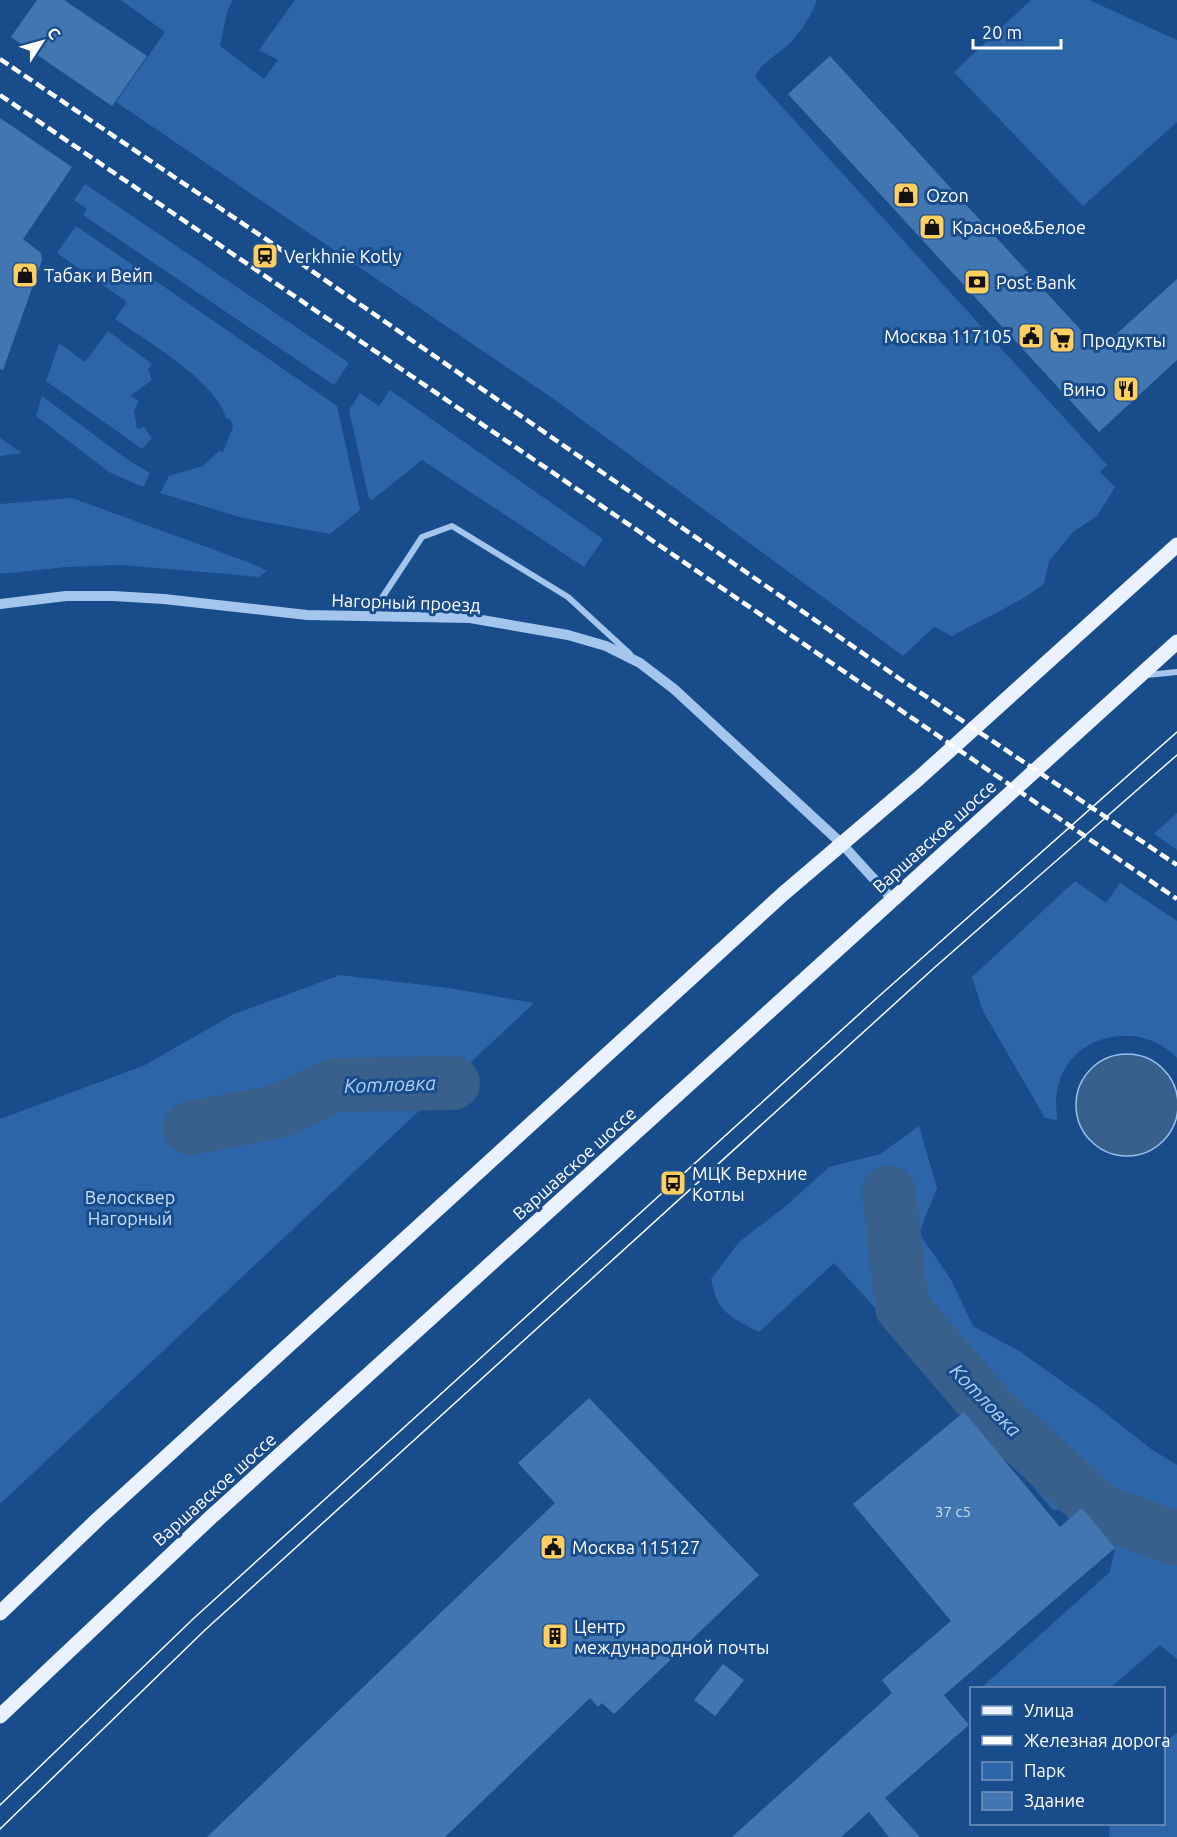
<svg xmlns="http://www.w3.org/2000/svg" width="1177" height="1837" font-family="Ubuntu,sans-serif">
  <style>
    .green { fill: #2c66a9 }
    .water { fill: #395f8d; stroke: #96c0f0; stroke-width: 1.5 }
    .lines { fill: none; stroke-linecap: round; stroke-linejoin: round }
    .river { stroke: #395f8d; stroke-width: 54 }
    .building { fill: #4276b3 }
    .minor { stroke: #a3c5ee; stroke-width: 6 }
    .tertiary { stroke: #a3c5ee; stroke-width: 10 }
    .primary { stroke: #eaf2ff; stroke-width: 15 }
    .tram { stroke: #fff; stroke-width: 1.5 }
    .rail { stroke: #fff; stroke-width: 4.5; stroke-dasharray: 10 4.5; stroke-linecap: butt }
    .labels { text-anchor: middle; dominant-baseline: central; stroke-width: 6; stroke-linejoin: round; paint-order: stroke }
    .number-label { font-size: 15px; fill: #d0ddec }
    .poi-label { font-size: 18px; fill: #fff; stroke: #194c8b; text-anchor: start }
    .street-label { font-size: 18px; fill: #fff; stroke: #194c8b }
    .park-label { font-size: 18px; fill: #c9dffa; stroke: #194c8b }
    .water-label { font-size: 20px; font-style: italic; fill: #afcff5; stroke: #194c8b }
  </style>
  <rect width="100%" height="100%" fill="#194c8b"/>
  <!-- green -->
  <g class="green">
    <path d="M121,0h112l-6,12 -7,34 44,33 14,-19 -19,-10 36,-50h522c-7,18 -15,30 -28,44 -11,10 -29,20 -34,33l352,388 -7,7 15,15 -18,29 -24,16 -24,29 -5,23c-28,21 -61,35 -92,52l-18,-9 -31,29 -348,-256 -439,-298 49,-70z"/>
    <polygon points="1031,0 1089,0 1177,40 1177,122 1083,206 954,72"/>
    <polygon points="85,184 349,363 334,385 83,215 87,209 74,200"/>
    <path d="M76,226l261,180 23,104 -30,24 -87,-16 -83,-25 9,-17 34,-10 16,-15 4,1 10,-25 -2,-7 -5,-2c-10,-37 -79,-77 -111,-99l12,-17 -70,-49z"/>
    <polygon points="108,331 152,364 148,370 152,380 130,396 139,401 134,411 137,429 144,427 152,438 142,449 46,381 59,343 85,362"/>
    <polygon points="390,390 603,539 584,567 422,460 372,500 369,499 349,410 360,393 379,406"/>
    <polygon points="42,396 128,460 150,473 143,487 109,472 36,416"/>
    <polygon points="0,438 22,453 0,456"/>
    <polygon points="72,498 253,564 267,571 259,577 123,565 66,567 0,574 0,504"/>
    <polygon points="1177,813 1177,850 1154,834"/>
    <path d="M1075,881l31,22 14,-20 57,38v137c-34,-37 -103,-27 -118,25 -4,12 -3,24 -2,37l-12,-2 -62,-107 -11,-34z"/>
    <polygon points="340,975 449,988 534,1003 0,1504 0,1119 145,1065 234,1014"/>
    <path d="M919,1126l18,62 -18,45 31,45 23,48 46,25 79,56 53,42 26,16v194l-17,-14 -50,43h-129l129,-116 5,-24 -33,-40 -29,2 -94,-110 -125,-137 -75,69c-29,-15 -42,-20 -48,-53l28,-37 47,-36 43,-39 51,-13z"/>
    <polygon points="1177,1733 1177,1837 1109,1837 1110,1824 1164,1824 1164,1743"/>
  </g>
  <!-- water -->
  <circle class="water" cx="1127" cy="1105" r="51"/>
  <g class="lines">
    <!-- river -->
    <g class="river">
      <polyline points="190,1128 276,1112 335,1085 453,1083"/>
      <polyline points="889,1192 902,1307 992,1412 1101,1511 1177,1539"/>
    </g>
  </g>
  <!-- building -->
  <g class="building">
    <polygon points="37,0 64,0 147,56 112,106 11,37"/>
    <polygon points="830,56 1099,350 1177,279 1177,360 1099,432 788,94"/>
    <polygon points="0,118 72,167 23,239 41,253 42,260 3,370 0,369"/>
    <polygon points="589,1398 759,1575 614,1714 602,1703 598,1707 590,1698 445,1837 207,1837 555,1503 518,1463"/>
    <polygon points="964,1412 1060,1527 1082,1508 1115,1548 944,1695 969,1725 885,1798 920,1837 889,1837 869,1812 841,1837 732,1837 892,1693 882,1680 951,1621 853,1504"/>
    <polygon points="723,1664 744,1680 715,1716 694,1700"/>
  </g>
  <g class="lines">
    <!-- minor -->
    <g class="minor">
      <polyline points="370,616 422,537 452,526 568,597 630,654"/>
      <polyline points="1147,675 1177,672"/>
    </g>
    <!-- tertiary -->
    <polyline class="tertiary" points="0,604 66,596 113,596 164,599 307,615 470,618 568,635 606,646 640,663 674,689 841,843 893,900"/>
    <!-- primary -->
    <g class="primary">
      <polyline points="0,1613 97,1520 783,894 918,779 1177,545"/>
      <polyline points="0,1716 210,1518 1177,642"/>
    </g>
    <!-- tram -->
    <g class="tram">
      <polyline points="0,1805 193,1619 878,997 1177,732"/>
      <polyline points="0,1829 205,1630 934,968 1177,755"/>
    </g>
    <!-- rail -->
    <g class="rail">
      <polyline points="0,59 273,244 900,679 1177,865"/>
      <polyline points="0,95 1177,899"/>
    </g>
  </g>
  <!-- icons -->
  <defs>
    <g id="shop-square" transform="scale(1.35)"><rect x="-9" y="-9" width="18" height="18" rx="4" fill="#ffcf60" stroke="#194c8b"/><path d="M-5-2.5h2.3a2.7 3.5 0 0 1 5.4 0H5L5.5 6h-11ZM-1.5-2.5h3a1.5 2.3 0 0 0-3 0Z" fill="#111"/></g>
    <g id="station-square" transform="scale(1.35)"><rect x="-9" y="-9" width="18" height="18" rx="4" fill="#ffcf60" stroke="#194c8b"/><path d="M-3-6H3Q5-6 5-4V2Q5 4 3 4L4.5 6H3L1.5 4h-3L-3 6H-4.5L-3 4Q-5 4-5 2V-4Q-5-6-3-6ZM-3.5-4v3h7v-3ZM-3.5 1v1.5H-2V1ZM2 1v1.5H3.5V1Z" fill="#111"/></g>
    <g id="bank-square" transform="scale(1.35)"><rect x="-9" y="-9" width="18" height="18" rx="4" fill="#ffcf60" stroke="#194c8b"/><path d="M-6-4H6V4H-6ZM0-2.3a2.3 2.3 0 1 0 0 4.6a2.3 2.3 0 1 0 0-4.6Z" fill="#111"/></g>
    <g id="civic-square" transform="scale(1.35)"><rect x="-9" y="-9" width="18" height="18" rx="4" fill="#ffcf60" stroke="#194c8b"/><path d="M-.6-6.5H3V-4.5H.6V-3L4-1V1h2V6H-6V1h2V-1L-.6-3ZM-1.2 2.5V6h2.4V2.5Z" fill="#111"/></g>
    <g id="supermarket-square" transform="scale(1.35)"><rect x="-9" y="-9" width="18" height="18" rx="4" fill="#ffcf60" stroke="#194c8b"/><path d="M-6-5.5h2.5l.6 2H6L4.5 2H-2.5L-4.4-4H-6ZM-1.5 3.2a1.3 1.3 0 1 0 .1 0ZM3 3.2a1.3 1.3 0 1 0 .1 0Z" fill="#111"/></g>
    <g id="restaurant-square" transform="scale(1.35)"><rect x="-9" y="-9" width="18" height="18" rx="4" fill="#ffcf60" stroke="#194c8b"/><path d="M-5-6h1v4h1v-4h1v4h1v-4h1v5L-1.5 .5V6h-2V.5L-5-1ZM5-6V6H3V1.5H1.5Q1.5-4 5-6Z" fill="#111"/></g>
    <g id="bus-square" transform="scale(1.35)"><rect x="-9" y="-9" width="18" height="18" rx="4" fill="#ffcf60" stroke="#194c8b"/><path d="M-5-6H5V4H4V6H2V4H-2V6H-4V4H-5ZM-3.5-4V0h7V-4ZM-3.5 1.2v1.5H-2V1.2ZM2 1.2v1.5H3.5V1.2Z" fill="#111"/></g>
    <g id="building-square" transform="scale(1.35)"><rect x="-9" y="-9" width="18" height="18" rx="4" fill="#ffcf60" stroke="#194c8b"/><path d="M-4-6H4V6H1V3H-1V6H-4ZM-2.5-4.3h1.7v1.8h-1.7ZM.8-4.3h1.7v1.8H.8ZM-2.5-1h1.7V.8h-1.7ZM.8-1h1.7V.8H.8Z" fill="#111"/></g>
  </defs>
  <g fill-rule="evenodd">
    <use href="#shop-square" x="906" y="195"/>
    <use href="#shop-square" x="932" y="227"/>
    <use href="#station-square" x="265" y="256"/>
    <use href="#shop-square" x="25" y="275"/>
    <use href="#bank-square" x="977" y="282"/>
    <use href="#civic-square" x="1031" y="336"/>
    <use href="#supermarket-square" x="1062" y="340"/>
    <use href="#restaurant-square" x="1126" y="389"/>
    <use href="#bus-square" x="673" y="1183"/>
    <use href="#civic-square" x="553" y="1547"/>
    <use href="#building-square" x="555" y="1636"/>
  </g>
  <g class="labels">
    <!-- number labels -->
    <g class="number-label">
      <text x="953" y="1511">37 с5</text>
    </g>
    <!-- poi labels -->
    <g class="poi-label">
      <text x="926" y="195">Ozon</text>
      <text x="952" y="227">Красное&amp;Белое</text>
      <text x="284" y="256">Verkhnie Kotly</text>
      <text x="44" y="275">Табак и Вейп</text>
      <text x="996" y="282">Post Bank</text>
      <text x="1012" y="336" text-anchor="end">Москва 117105</text>
      <text x="1082" y="340">Продукты</text>
      <text x="1106" y="389" text-anchor="end">Вино</text>
      <text x="692" y="1173">МЦК Верхние<tspan x="692" dy="21">Котлы</tspan></text>
      <text x="572" y="1547">Москва 115127</text>
      <text x="574" y="1626">Центр<tspan x="574" dy="21">международной почты</tspan></text>
    </g>
    <!-- street labels -->
    <g class="street-label">
      <text transform="translate(406 602) rotate(2)">Нагорный проезд</text>
      <text transform="translate(934 836) rotate(-42)">Варшавское шоссе</text>
      <text transform="translate(574 1163) rotate(-42)">Варшавское шоссе</text>
      <text transform="translate(214 1489) rotate(-42)">Варшавское шоссе</text>
    </g>
    <!-- park labels -->
    <g class="park-label">
      <text x="130" y="1197">Велосквер<tspan x="130" dy="21">Нагорный</tspan></text>
    </g>
    <!-- water labels -->
    <g class="water-label">
      <text transform="translate(390 1084) rotate(-2)">Котловка</text>
      <text transform="translate(986 1400) rotate(46)">Котловка</text>
    </g>
  </g>
  <!-- legend -->
  <rect x="970" y="1687" width="195" height="138" fill="#194c8b" stroke="#7594b9" stroke-width="1.5"/>
  <rect x="982" y="1706" width="30" height="9" fill="#eaf2ff" stroke="#7594b9" stroke-width="1.5"/>
  <text x="1024" y="1717" font-size="18" fill="#ffffff">Улица</text>
  <rect x="982" y="1736" width="30" height="9" fill="#ffffff" stroke="#7594b9" stroke-width="1.5"/>
  <text x="1024" y="1747" font-size="18" fill="#ffffff">Железная дорога</text>
  <rect x="982" y="1762" width="30" height="18" fill="#2c66a9" stroke="#7594b9" stroke-width="1.5"/>
  <text x="1024" y="1777" font-size="18" fill="#ffffff">Парк</text>
  <rect x="982" y="1792" width="30" height="18" fill="#4276b3" stroke="#7594b9" stroke-width="1.5"/>
  <text x="1024" y="1807" font-size="18" fill="#ffffff">Здание</text>
  <!-- north arrow -->
  <g transform="translate(42 42) rotate(54)" stroke="#194c8b" stroke-width="4.5" paint-order="stroke">
  <path d="M0-4.5L10 22L0 15L-10 22Z" fill="#ffffff"/>
  <text y="-9" font-size="16" font-weight="bold" text-anchor="middle" fill="#ffffff">С</text>
  </g>
  <!-- scale -->
  <path d="M973 39v9h88v-9" fill="none" stroke="#ffffff" stroke-width="3"/>
  <text x="982" y="39" font-size="18" fill="#ffffff" stroke="#194c8b" stroke-width="4.5" paint-order="stroke">20 m</text>
</svg>
